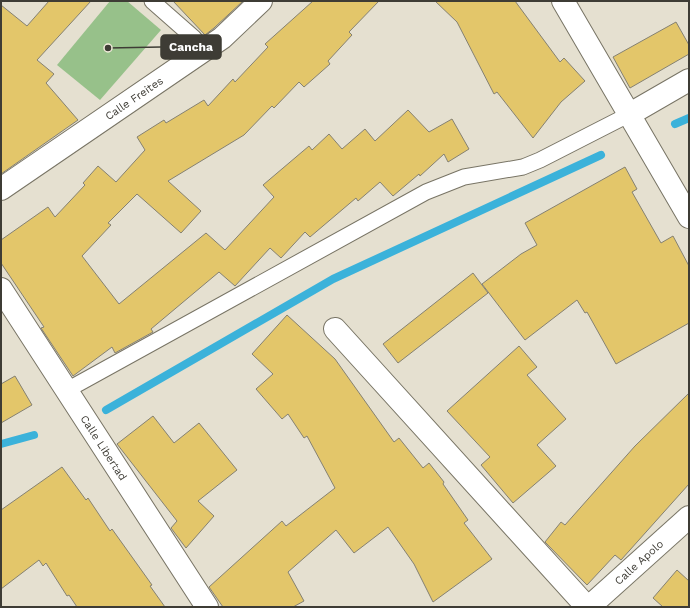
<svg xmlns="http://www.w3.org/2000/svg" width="690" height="608" font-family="'Work Sans',sans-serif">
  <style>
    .green { fill: #97c18a }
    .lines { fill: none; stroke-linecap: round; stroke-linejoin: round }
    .stream { stroke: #3bb2da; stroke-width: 8 }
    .building { fill: #e3c66a; stroke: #858172 }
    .service-casing { stroke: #787465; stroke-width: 17 }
    .minor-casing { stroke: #787465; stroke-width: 24 }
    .service { stroke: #fff; stroke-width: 15 }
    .minor { stroke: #fff; stroke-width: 22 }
    .labels { text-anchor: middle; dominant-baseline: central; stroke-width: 3; stroke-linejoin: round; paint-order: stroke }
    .street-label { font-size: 11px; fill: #3e3c35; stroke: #f3eedd }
    .leader { fill: none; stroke: #3e3c35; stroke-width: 1.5 }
    .callout-dot { fill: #3e3c35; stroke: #f3eedd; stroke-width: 1.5 }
    .callout { fill: #3e3c35; stroke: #3e3c35; stroke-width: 1.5 }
    .callout-label { font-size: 12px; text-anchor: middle; font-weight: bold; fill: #fff }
  </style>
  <rect width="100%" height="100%" fill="#e5e0d0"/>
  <!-- green -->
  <polygon class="green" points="110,1 127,1 161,30 100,100 57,65"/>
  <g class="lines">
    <!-- stream -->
    <g class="stream">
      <polyline points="675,124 689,118"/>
      <polyline points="106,410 333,279 601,155"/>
      <polyline points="1,444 34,435"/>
    </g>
  </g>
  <!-- building -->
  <g class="building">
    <polygon points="49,1 91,1 37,60 54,74 46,83 78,120 1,174 1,5 27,26"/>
    <polygon points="173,1 243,1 214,28 205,35"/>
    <polygon points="313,1 379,1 349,32 352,35 328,61 330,64 304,87 299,82 274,108 272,106 244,135 168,181 201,211 181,233 137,194 108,223 111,225 82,256 119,304 206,233 225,250 274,197 263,185 309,146 312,150 329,134 342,149 365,129 375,141 408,110 429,132 452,119 469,149 448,162 444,154 420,176 419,174 393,196 380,182 358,201 356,198 310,237 305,232 281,258 270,248 235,286 219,272 151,329 153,332 115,353 112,347 73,376 41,328 44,327 1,263 1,240 48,207 55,217 85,185 83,183 98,166 116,182 145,150 137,137 164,120 166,123 204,100 208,106 233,79 235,82 268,47 265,44"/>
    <polygon points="435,1 515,1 560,62 564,58 585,81 561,102 533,138 497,92 494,94 457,22"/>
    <polygon points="676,22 689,45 689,54 630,88 613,57"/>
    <polygon points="625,167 637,189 632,192 661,243 673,236 689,266 689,323 616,364 587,312 585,313 577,300 525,340 482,284 521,254 537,245 525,223"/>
    <polygon points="473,273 488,293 398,363 383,344"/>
    <polygon points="287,315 335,359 394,442 399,438 423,468 429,463 444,482 443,484 468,520 464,523 492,559 433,602 414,564 388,527 354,553 336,530 288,572 304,601 293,607 223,607 209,587 282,521 286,526 335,488 307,436 304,438 288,414 282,419 256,389 273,374 252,354"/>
    <polygon points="519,346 537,367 527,375 566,419 537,445 556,466 513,503 481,465 490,457 447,411"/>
    <polygon points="15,376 32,405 1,423 1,384"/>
    <polygon points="689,393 689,484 621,560 615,555 587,585 545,542 561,522 565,525 635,446"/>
    <polygon points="153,416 174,443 199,423 237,470 198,501 214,516 186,548 171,528 177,521 117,444"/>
    <polygon points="62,467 86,500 88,498 110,531 112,529 152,585 150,586 165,607 77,607 69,595 67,596 46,563 43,566 39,560 1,589 1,510"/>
    <polygon points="677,570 689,581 689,607 663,607 653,598"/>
  </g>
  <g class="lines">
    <!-- service casing -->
    <g class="service-casing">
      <g id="service">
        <polyline points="152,1 194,38 204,50"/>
        <polyline points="67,390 426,192 464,177 523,167 540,160 630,114"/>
      </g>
    </g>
    <!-- minor casing -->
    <g class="minor-casing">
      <g id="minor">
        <polyline points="563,1 689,217"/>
        <polyline points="630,114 689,80"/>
        <path id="s1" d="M1,189l221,-151 39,-37"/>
        <path id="s2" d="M1,289l206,318"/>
        <polyline points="335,329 587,607"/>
        <path id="s3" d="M589,607l100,-90"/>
      </g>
    </g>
    <!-- service -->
    <use href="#service" class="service"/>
    <!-- minor -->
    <use href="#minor" class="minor"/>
  </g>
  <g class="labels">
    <!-- street labels -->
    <g class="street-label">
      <text stroke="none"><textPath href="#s1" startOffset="161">Calle Freites</textPath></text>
      <text stroke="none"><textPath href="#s2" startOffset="189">Calle Libertad</textPath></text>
      <text stroke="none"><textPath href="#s3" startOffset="67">Calle Apolo</textPath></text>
    </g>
  </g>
  <!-- callouts -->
  <path class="leader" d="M108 48L161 47"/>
  <circle class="callout-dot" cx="108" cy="48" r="4"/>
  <rect class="callout" x="161" y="35" width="60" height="24" rx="4"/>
  <g class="callout-label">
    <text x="191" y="51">Cancha</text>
  </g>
  <!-- border -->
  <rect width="690" height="608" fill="none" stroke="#3e3c35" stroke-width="4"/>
</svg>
